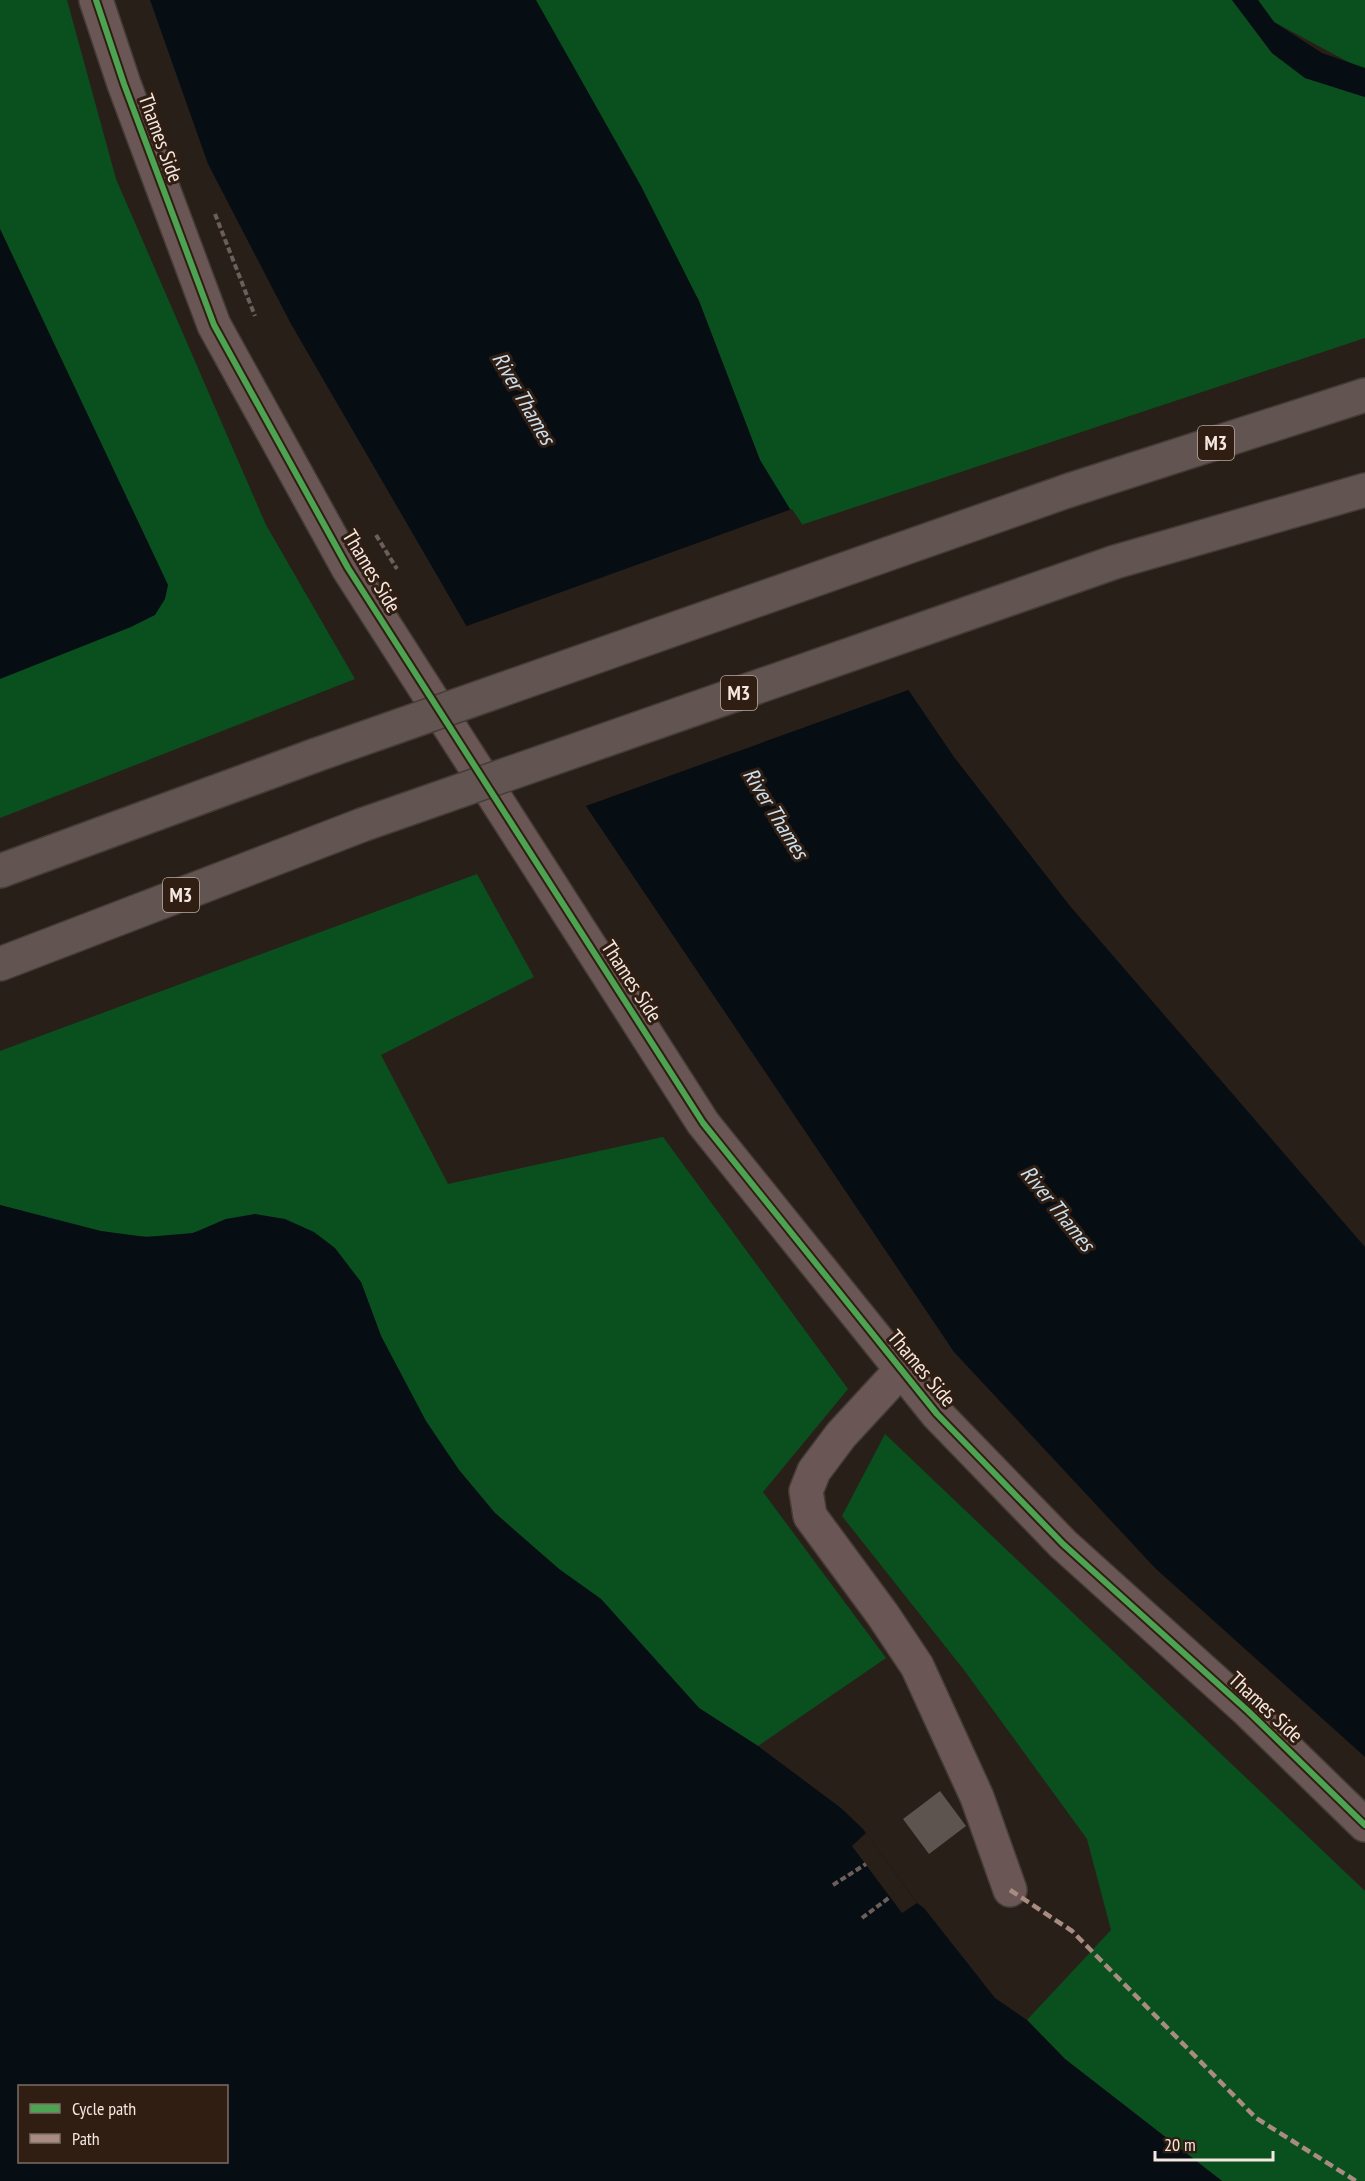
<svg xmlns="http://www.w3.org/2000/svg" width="1365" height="2181" font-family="'PT Sans Narrow',sans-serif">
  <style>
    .green { fill: #0a501e }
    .water { fill: #060e14; fill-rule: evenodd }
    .pier { fill: #291f19 }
    .building { fill: #5d544f }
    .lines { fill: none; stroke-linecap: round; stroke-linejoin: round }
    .minor-casing { stroke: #443c36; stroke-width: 36 }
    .highway-casing { stroke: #443c36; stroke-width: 36 }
    .path { stroke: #6c5e5a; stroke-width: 4; stroke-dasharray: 6 3; stroke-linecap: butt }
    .minor { stroke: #6a5755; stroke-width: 33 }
    .highway { stroke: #625551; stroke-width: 33 }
    .highway-bridge-casing { stroke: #443c36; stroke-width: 36; stroke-linecap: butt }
    .highway-bridge { stroke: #625551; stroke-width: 33 }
    .quiet { stroke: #a88b81; stroke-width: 4.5; stroke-dasharray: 9 4.5; stroke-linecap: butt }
    .cycleway-casing { stroke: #301e12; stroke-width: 10 }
    .cycleway { stroke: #4ca352; stroke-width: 6 }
    .labels { text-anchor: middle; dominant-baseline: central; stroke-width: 6; stroke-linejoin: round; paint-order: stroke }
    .shield { fill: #301e12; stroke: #b9aba2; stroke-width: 1.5 }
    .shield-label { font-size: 20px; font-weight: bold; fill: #f4e7df }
    .street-label { font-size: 21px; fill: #f4e7df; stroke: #301e12 }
    .water-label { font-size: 22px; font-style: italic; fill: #cae0f0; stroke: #301e12 }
  </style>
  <rect width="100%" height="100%" fill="#291f19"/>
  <!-- green -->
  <g class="green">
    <polygon points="0,0 67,0 116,179 266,525 355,679 0,818 0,677 168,585 0,229"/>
    <polygon points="534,0 1232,0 1272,53 1305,78 1365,97 1365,338 798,526 760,460 699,301"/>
    <polygon points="1258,0 1365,0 1365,71 1274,22"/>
    <path d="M477,874l57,103 -153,78 67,129 215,-47 185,252 -85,103 123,166 -128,88 -59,-38 -98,-109 -42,-30 -64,-56 -36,-43 -33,-48 -45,-86 -20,-54 -135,-63c-11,4 -23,12 -34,14 -65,13 -130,-12 -192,-28v-154z"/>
    <polygon points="885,1434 1365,1891 1365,2181 1222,2181 1065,2059 1027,2020 1111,1930 1087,1839 964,1670 842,1516"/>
  </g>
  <!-- water -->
  <g class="water">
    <polygon points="150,0 536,0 641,186 699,301 760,460 833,579 954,757 1070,906 1365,1247 1365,1757 1155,1568 954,1352 478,646 291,324 208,164"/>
    <polygon points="1232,0 1258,0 1274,22 1322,53 1365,68 1365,97 1305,78 1272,53"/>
    <polygon points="0,229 168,585 165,599 155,615 131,627 0,679"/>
    <path d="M0,1205l101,26 45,6 47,-4 33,-14 29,-5 30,5 29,13 21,16 26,34 20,54 45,85 33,49 36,43 64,56 42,30 98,109 59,38 83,62 22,21 54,74 7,5 71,90 32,22 38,39 157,122h-1222zM20,2086h206v76h-206z"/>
  </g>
  <!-- pier -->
  <g class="pier">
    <polygon points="792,509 911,689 583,807 464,627"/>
    <polygon points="866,1833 917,1903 902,1913 852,1846"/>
  </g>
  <!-- building -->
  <polygon class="building" points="940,1791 966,1826 929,1854 903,1819"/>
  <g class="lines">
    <!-- minor casing -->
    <g class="minor-casing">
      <g id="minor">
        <polyline points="96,0 124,84 214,325 348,568 703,1123 937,1414 1063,1544 1248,1711 1365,1825"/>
        <polyline points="901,1370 841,1435 814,1471 806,1491 810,1516 883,1615 917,1666 977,1797 1010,1890"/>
      </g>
    </g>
    <!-- highway casing -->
    <g class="highway-casing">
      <g id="highway">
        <polyline points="1067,491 1365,395"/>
        <polyline points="1115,562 1365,490"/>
        <polyline points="0,871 316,755"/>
        <polyline points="0,964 362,825"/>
      </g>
    </g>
    <!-- path -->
    <g class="path">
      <polyline points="215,214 255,316"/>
      <polyline points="376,535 397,569"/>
      <polyline points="833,1885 866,1864"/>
      <polyline points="862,1918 890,1897"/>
    </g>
    <!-- minor -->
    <use href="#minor" class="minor"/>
    <!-- highway -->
    <use href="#highway" class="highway"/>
    <!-- highway-bridge casing -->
    <g class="highway-bridge-casing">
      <g id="highway-bridge">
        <polyline points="316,755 1067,491"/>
        <polyline points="362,825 1115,562"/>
      </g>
    </g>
    <!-- highway-bridge -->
    <use href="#highway-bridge" class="highway-bridge"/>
    <!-- quiet -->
    <polyline class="quiet" points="1010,1890 1072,1931 1256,2118 1356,2181"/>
    <!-- cycleway casing -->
    <g class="cycleway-casing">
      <polyline id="cycleway" points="96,0 124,84 214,325 348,568 703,1123 937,1414 1063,1544 1248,1711 1365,1825"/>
    </g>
    <!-- cycleway -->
    <use href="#cycleway" class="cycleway"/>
  </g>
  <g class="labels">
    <!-- shield labels -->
    <g class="shield">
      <rect x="1198" y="426" width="36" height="34" rx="4.5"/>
      <rect x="721" y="676" width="36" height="34" rx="4.5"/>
      <rect x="163" y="878" width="36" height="34" rx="4.5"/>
    </g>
    <g class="shield-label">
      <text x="1216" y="443">M3</text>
      <text x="739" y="693">M3</text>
      <text x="181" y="895">M3</text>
    </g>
    <!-- street labels -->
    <g class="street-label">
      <text transform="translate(161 138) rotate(70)">Thames Side</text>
      <text transform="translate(372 571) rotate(59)">Thames Side</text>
      <text transform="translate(632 981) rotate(57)">Thames Side</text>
      <text transform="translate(922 1368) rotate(50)">Thames Side</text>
      <text transform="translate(1266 1707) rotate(43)">Thames Side</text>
    </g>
    <!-- water labels -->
    <g class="water-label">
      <text transform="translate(524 398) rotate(60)">River Thames</text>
      <text transform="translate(776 813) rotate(58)">River Thames</text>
      <text transform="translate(1058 1208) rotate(51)">River Thames</text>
    </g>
  </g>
  <!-- legend -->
  <rect x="18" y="2085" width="210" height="78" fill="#301e12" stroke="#7e6e64" stroke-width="1.5"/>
  <rect x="30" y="2104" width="30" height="9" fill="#4ca352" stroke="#7e6e64" stroke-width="1.5"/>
  <text x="72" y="2115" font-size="18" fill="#f4e7df">Cycle path</text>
  <rect x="30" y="2134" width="30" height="9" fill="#a88b81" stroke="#7e6e64" stroke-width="1.5"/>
  <text x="72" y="2145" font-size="18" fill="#f4e7df">Path</text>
  <!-- scale -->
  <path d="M1155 2151v9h118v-9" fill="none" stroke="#f4e7df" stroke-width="3"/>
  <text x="1164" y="2151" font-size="18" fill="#f4e7df" stroke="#301e12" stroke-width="4.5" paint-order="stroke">20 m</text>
</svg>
